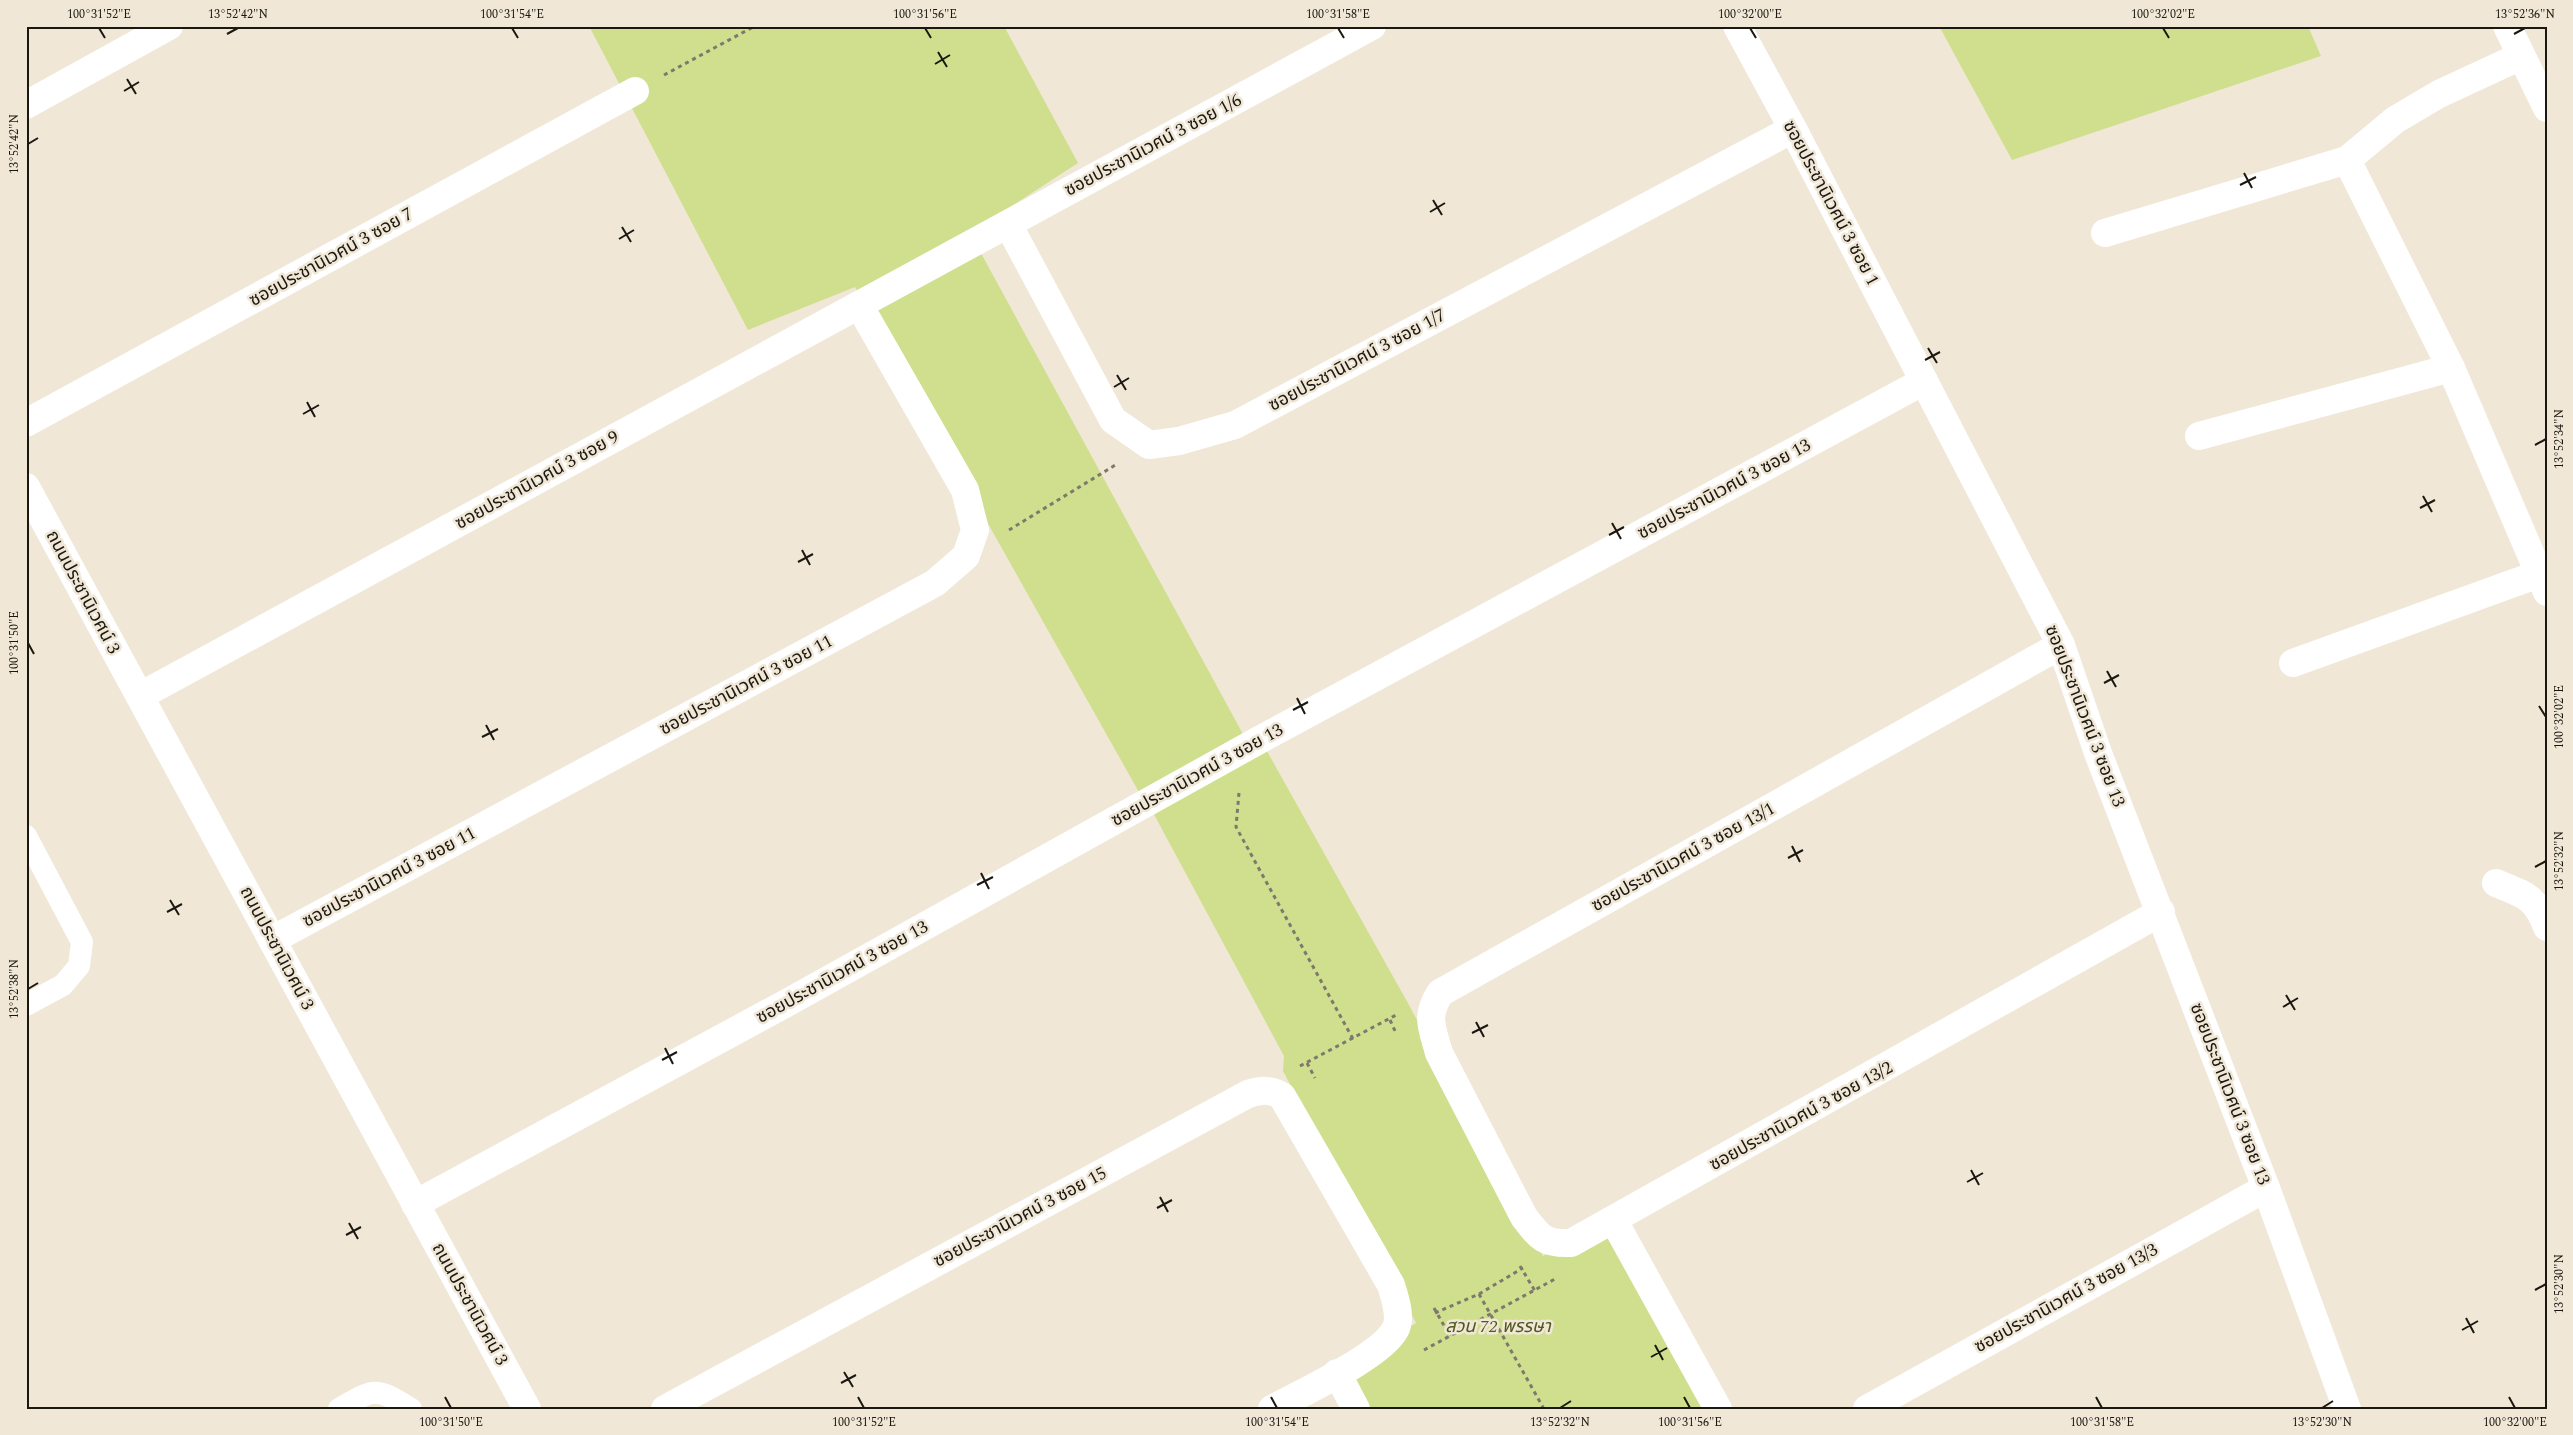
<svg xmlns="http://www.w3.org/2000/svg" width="2573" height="1435" font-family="Spectral,'Noto Sans Thai',serif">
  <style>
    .green { fill: #cfdf8e }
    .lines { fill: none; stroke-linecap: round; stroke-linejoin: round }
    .path { stroke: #7e786d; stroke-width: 3; stroke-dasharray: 4 4; stroke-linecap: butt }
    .service { stroke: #fff; stroke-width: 22 }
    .minor { stroke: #fff; stroke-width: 28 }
    .tertiary { stroke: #fff; stroke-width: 28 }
    .ticks { fill: none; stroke: #1b1812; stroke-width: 2 }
    .labels { text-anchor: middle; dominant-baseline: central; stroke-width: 5; stroke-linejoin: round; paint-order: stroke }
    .street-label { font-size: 18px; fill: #1b1812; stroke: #f0e7d7 }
    .park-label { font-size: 18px; font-style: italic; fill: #4f591f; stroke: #f0e7d7 }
    .neatline { fill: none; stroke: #1b1812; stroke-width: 2 }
    .ticks-label { font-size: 12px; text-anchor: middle; fill: #1b1812 }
  </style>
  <rect width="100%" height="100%" fill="#f0e7d7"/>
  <!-- green -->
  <g class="green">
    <polygon points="589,26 1004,26 1078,163 970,233 1244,736 1140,794 855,287 748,330"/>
    <polygon points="1939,26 2308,26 2321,56 2012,160"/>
    <polygon points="1263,744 1409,1005 1543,1256 1618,1213 1720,1409 1367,1409 1344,1366 1416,1323 1283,1071 1284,1056 1150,807"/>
  </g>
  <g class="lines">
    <!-- path -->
    <g class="path">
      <polyline points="664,75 755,26"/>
      <polyline points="1009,530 1117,464"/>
      <polyline points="1239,793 1236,827 1353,1039"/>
      <polyline points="1390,1020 1396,1033"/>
      <polyline points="1307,1063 1315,1078"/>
      <polyline points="1300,1066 1396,1015"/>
      <polyline points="1520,1266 1535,1291"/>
      <polyline points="1479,1294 1544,1409"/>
      <polyline points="1434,1308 1450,1336"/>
      <polyline points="1435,1313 1479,1294 1523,1268"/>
      <polyline points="1424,1350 1555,1279"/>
    </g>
    <!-- service -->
    <g class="service">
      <polyline points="26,836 82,942 79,966 63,985 26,1005"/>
      <path d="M339,1409c35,-20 36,-23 72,0"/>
    </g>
    <!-- minor -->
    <g class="minor">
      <polyline points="1737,26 1793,129 2061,645 2098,753 2266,1188 2347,1409"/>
      <polyline points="2507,26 2547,108"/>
      <polyline points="2521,56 2439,94 2395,120 2347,160 2451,368 2547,592"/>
      <polyline points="26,105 169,26"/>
      <polyline points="1008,224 1113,420 1149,445 1179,441 1235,425 1793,129"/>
      <polyline points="2105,233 2347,160"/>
      <polyline points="26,423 635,91"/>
      <polyline points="2199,436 2451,368"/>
      <path d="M2061,645l-621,348c-15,24 -8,34 -1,60l85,164c16,21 20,27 47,26l590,-331"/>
      <polyline points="2293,663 2539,574"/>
      <polyline points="140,696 1372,26"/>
      <path d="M2496,883c29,12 39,13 51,44"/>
      <polyline points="272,940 935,583 966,556 975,530 965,490 859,305"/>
      <polyline points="415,1204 783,1005 1261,739 1924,381"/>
      <polyline points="1614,1221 1718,1409"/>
      <polyline points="1337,1373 1356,1409"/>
      <path d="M665,1409l583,-315c13,-4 22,-5 34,2l109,189c4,13 11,33 4,45 -15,27 -94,63 -123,79"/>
      <polyline points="1867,1409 2266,1188"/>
    </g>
    <!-- tertiary -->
    <polyline class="tertiary" points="26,487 527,1409"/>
  </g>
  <!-- ticks -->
  <path class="ticks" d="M99,28l6,10M512,28l6,10M925,28l6,10M1338,28l6,10M1750,28l6,10M2163,28l6,10M227,34l11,-6M2514,34l11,-6M938,52l9,15M935,64l15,-9M127,79l9,15M124,91l15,-9M28,144l10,-6M2244,173l8,15M2240,185l16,-8M1433,200l9,15M1430,212l15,-9M622,227l9,15M619,239l15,-9M1928,348l9,15M1925,360l15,-8M1117,375l9,15M1114,387l15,-9M307,402l8,15M303,414l16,-9M2535,445l11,-6M2423,496l9,16M2420,508l15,-8M1612,523l9,16M1609,535l15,-8M802,550l8,15M798,562l15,-8M28,643l6,11M2107,671l9,16M2104,683l15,-8M1297,698l8,16M2539,706l7,11M1293,710l15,-8M486,725l8,15M482,737l16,-8M1792,846l8,16M1788,858l15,-8M2535,867l11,-6M981,873l8,16M977,885l16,-8M170,900l9,15M167,912l15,-8M28,989l10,-6M2286,995l9,15M2283,1007l15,-9M1476,1022l8,15M1472,1033l16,-8M665,1048l8,16M662,1060l15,-8M1971,1170l8,15M1967,1182l16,-9M1160,1197l8,15M1157,1208l15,-8M349,1223l9,16M346,1235l15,-8M2535,1290l11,-6M2466,1318l8,15M2462,1330l16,-9M1655,1345l8,15M1651,1357l16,-9M844,1372l9,15M841,1383l15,-8M445,1397l6,11M858,1397l6,11M1271,1397l6,11M1684,1397l6,11M2096,1397l6,11M2509,1397l6,11M1560,1408l11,-7M2322,1408l11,-7"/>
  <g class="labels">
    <!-- street labels -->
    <g class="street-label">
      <text transform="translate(1153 145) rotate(-28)">ซอยประชานิเวศน์ 3 ซอย 1/6</text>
      <text transform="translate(1831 203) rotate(62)">ซอยประชานิเวศน์ 3 ซอย 1</text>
      <text transform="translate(331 257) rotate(-29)">ซอยประชานิเวศน์ 3 ซอย 7</text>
      <text transform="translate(1357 360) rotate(-28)">ซอยประชานิเวศน์ 3 ซอย 1/7</text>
      <text transform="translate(537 480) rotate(-29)">ซอยประชานิเวศน์ 3 ซอย 9</text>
      <text transform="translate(1724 489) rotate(-28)">ซอยประชานิเวศน์ 3 ซอย 13</text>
      <text transform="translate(83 592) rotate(62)">ถนนประชานิเวศน์ 3</text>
      <text transform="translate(746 685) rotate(-28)">ซอยประชานิเวศน์ 3 ซอย 11</text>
      <text transform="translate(2085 716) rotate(69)">ซอยประชานิเวศน์ 3 ซอย 13</text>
      <text transform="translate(1197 775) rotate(-29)">ซอยประชานิเวศน์ 3 ซอย 13</text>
      <text transform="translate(1683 857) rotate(-29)">ซอยประชานิเวศน์ 3 ซอย 13/1</text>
      <text transform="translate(389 877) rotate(-28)">ซอยประชานิเวศน์ 3 ซอย 11</text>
      <text transform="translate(277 948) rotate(62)">ถนนประชานิเวศน์ 3</text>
      <text transform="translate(842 972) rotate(-29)">ซอยประชานิเวศน์ 3 ซอย 13</text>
      <text transform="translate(2230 1094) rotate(69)">ซอยประชานิเวศน์ 3 ซอย 13</text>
      <text transform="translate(1801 1116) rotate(-29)">ซอยประชานิเวศน์ 3 ซอย 13/2</text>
      <text transform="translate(1020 1217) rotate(-28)">ซอยประชานิเวศน์ 3 ซอย 15</text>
      <text transform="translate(2066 1298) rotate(-29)">ซอยประชานิเวศน์ 3 ซอย 13/3</text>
      <text transform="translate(470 1304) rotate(61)">ถนนประชานิเวศน์ 3</text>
    </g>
    <!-- park labels -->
    <g class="park-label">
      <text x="1498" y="1326">สวน 72 พรรษา</text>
    </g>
  </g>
  <!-- border -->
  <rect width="2573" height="1435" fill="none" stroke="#f0e7d7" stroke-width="55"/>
  <rect x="28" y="28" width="2518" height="1380" class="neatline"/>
  <g class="ticks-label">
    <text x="99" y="18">100°31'52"E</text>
    <text x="238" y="18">13°52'42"N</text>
    <text x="512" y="18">100°31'54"E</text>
    <text x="925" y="18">100°31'56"E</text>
    <text x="1338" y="18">100°31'58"E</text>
    <text x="1750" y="18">100°32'00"E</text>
    <text x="2163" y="18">100°32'02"E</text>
    <text x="2525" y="18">13°52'36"N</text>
    <text transform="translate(14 144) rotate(-90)" y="4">13°52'42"N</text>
    <text transform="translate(2559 439) rotate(-90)" y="4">13°52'34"N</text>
    <text transform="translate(14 643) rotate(-90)" y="4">100°31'50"E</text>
    <text transform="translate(2559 717) rotate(-90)" y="4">100°32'02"E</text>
    <text transform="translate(2559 861) rotate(-90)" y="4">13°52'32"N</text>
    <text transform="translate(14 989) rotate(-90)" y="4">13°52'38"N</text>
    <text transform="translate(2559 1284) rotate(-90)" y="4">13°52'30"N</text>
    <text x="451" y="1426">100°31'50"E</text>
    <text x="864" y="1426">100°31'52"E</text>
    <text x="1277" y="1426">100°31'54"E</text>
    <text x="1560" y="1426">13°52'32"N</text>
    <text x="1690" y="1426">100°31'56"E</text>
    <text x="2102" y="1426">100°31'58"E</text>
    <text x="2322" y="1426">13°52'30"N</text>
    <text x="2515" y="1426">100°32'00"E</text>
  </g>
</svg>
